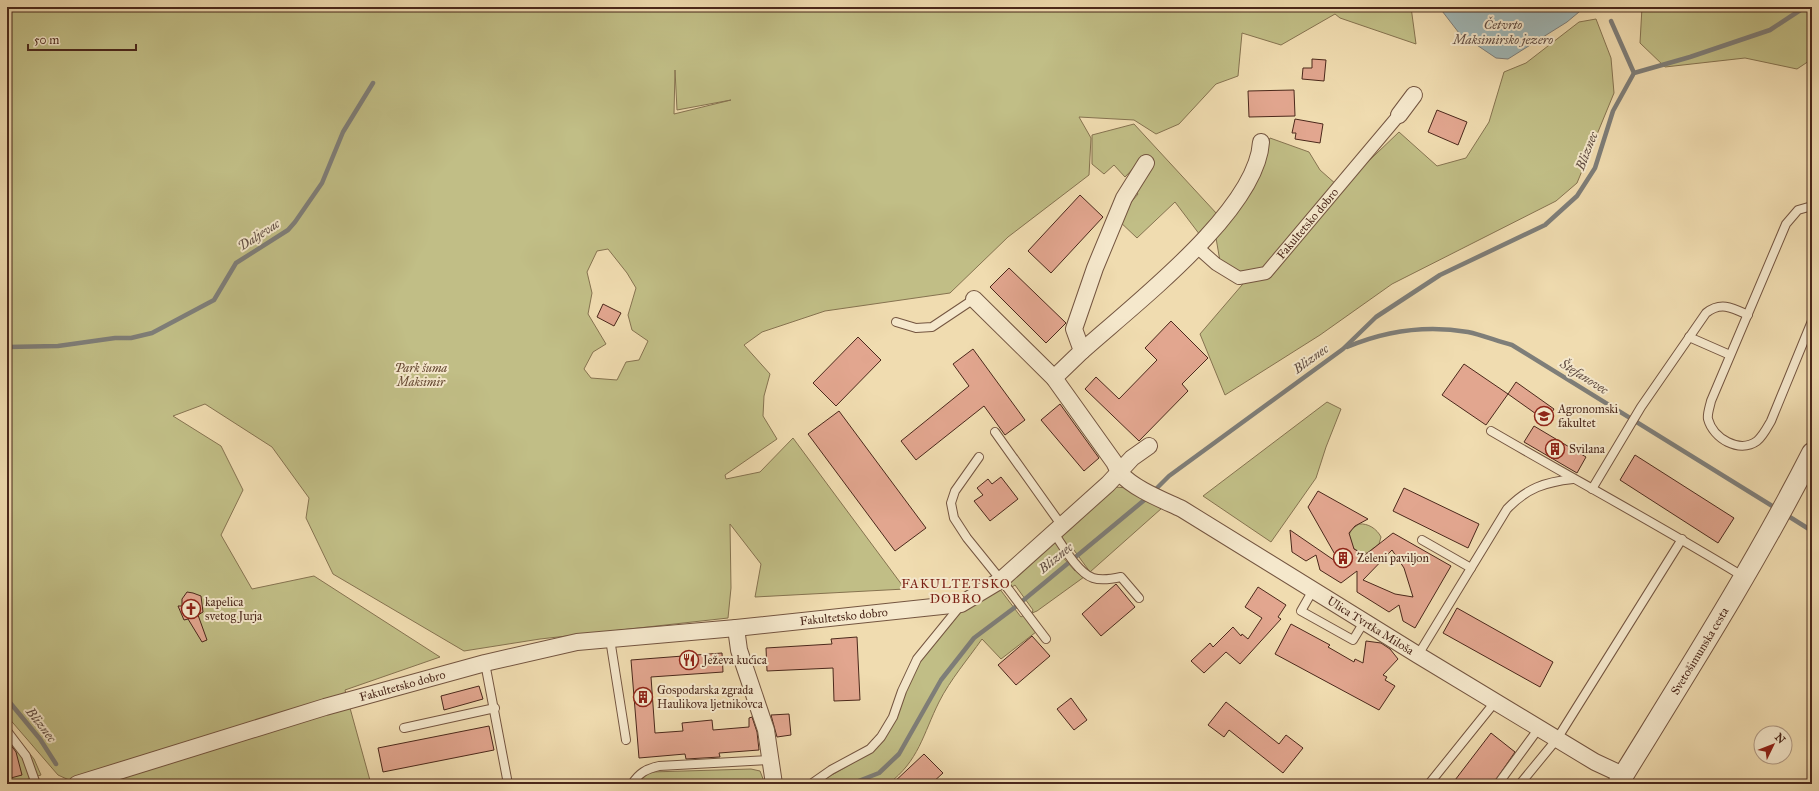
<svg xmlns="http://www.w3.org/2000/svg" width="1819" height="791" font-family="'IM FELL Great Primer',serif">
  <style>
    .green { fill: #c1be86; stroke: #867350; fill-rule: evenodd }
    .water { fill: #a0b8b8; stroke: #7e7e79 }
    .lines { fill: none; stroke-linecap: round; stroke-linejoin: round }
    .stream { stroke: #7e7e79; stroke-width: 4.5 }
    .building { fill: #e2a68f; stroke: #4b281b; fill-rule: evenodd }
    .service-casing { stroke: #745540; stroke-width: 10 }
    .pedestrian-casing { stroke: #745540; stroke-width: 14 }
    .minor-casing { stroke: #745540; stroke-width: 18 }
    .tertiary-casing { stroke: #745540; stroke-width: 22 }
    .service { stroke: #f5e8cc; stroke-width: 8 }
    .pedestrian { stroke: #f5e8cc; stroke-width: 12 }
    .minor { stroke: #f5e8cc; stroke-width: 16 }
    .tertiary { stroke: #f5e8cc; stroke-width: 20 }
    .labels { text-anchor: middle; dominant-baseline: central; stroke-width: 4; stroke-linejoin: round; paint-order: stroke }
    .street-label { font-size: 12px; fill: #4b281b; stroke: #f5e8cc }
    .park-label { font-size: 12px; font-style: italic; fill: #634630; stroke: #f5e8cc }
    .poi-label { font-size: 12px; fill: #4b281b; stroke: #f5e8cc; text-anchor: start }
    .water-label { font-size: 13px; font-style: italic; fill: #604c42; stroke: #f5e8cc }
    .neighbourhood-label { font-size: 13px; letter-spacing: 1px; fill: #7a1f14; stroke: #f5e8cc }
  </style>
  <rect width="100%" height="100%" fill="#f0dcb0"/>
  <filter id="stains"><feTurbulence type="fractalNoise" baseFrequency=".005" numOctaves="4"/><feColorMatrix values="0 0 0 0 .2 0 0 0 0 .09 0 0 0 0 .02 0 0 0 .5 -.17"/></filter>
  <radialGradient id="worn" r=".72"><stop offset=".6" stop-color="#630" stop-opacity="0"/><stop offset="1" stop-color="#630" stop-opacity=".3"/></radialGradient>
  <!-- green -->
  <g class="green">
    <path d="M7,7h1404l5,37 -76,-26 -5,-4 -54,31 -39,-12 -4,43 -22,8 -37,40 -23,10 -22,-14 -55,-3 12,21 -2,37 -81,62 -58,56 -125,18 -63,21 -18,13 26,29 -6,22 -1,20 14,23 -52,36 1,4 34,-7 33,-34 112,151 -150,8 6,-33 -31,-40 1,64 -3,30 -188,21 -76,12 -131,-77 -27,-56 3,-20 -37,-51 -67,-43 -32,12 48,30 22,44 -22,45 31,54 62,-13 126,81 -95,33 26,94h-293l-20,-9 -51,-59zM675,70l2,40 54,-10 -57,14zM608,249l19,24 9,15 -8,27 4,15 16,11 -9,19 -13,2 -9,18 -26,-2 -7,-9 9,-17 13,-8 -18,-30 4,-21 -5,-21 10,-21z"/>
    <polygon points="1642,7 1812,7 1812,59 1797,69 1745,58 1665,67 1640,43"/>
    <polygon points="1596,19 1611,58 1614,93 1577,183 1556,201 1392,284 1320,335 1225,395 1200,334 1248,278 1221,267 1216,238 1250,189 1270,138 1309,152 1320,170 1337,185 1353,176 1399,132 1437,166 1466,158 1489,122 1504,72 1526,63 1579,22"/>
    <polygon points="1134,124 1217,214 1200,235 1175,202 1137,238 1117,219 1138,194 1133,187 1153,167 1144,157 1125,177 1114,165 1104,174 1092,164 1092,135"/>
    <polygon points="1327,402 1341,409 1326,447 1316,478 1271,542 1203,496"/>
    <polygon points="1115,487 1128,488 1127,490 1162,508 1090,572 1071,546 1069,547 1060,535"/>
    <path d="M1359,524c9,-1 18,5 22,13l-2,7 -12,9h-6l-8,-5 -4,-13 3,-6z"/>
    <polygon points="1055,541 1064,552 1061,555 1075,571 1078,569 1084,577 1037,611 1032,613 1033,610 1015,585 1012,587 1009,581"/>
    <path d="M999,588l22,29 3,-2 12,17 -35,27 -19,-20c-14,20 -32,41 -43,63 -16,32 -20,59 -51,82h-72l56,-32 42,-82 16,-25 33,-36z"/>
    <polygon points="7,725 34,759 41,775 13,784 7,784"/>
    <polygon points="751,769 760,771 765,784 637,784 640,779 651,772"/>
  </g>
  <!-- water -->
  <polygon class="water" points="1439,7 1585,7 1567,22 1508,59 1496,58 1459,33"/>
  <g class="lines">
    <!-- stream -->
    <g class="stream">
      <polyline points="1611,21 1634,73"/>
      <polyline points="7,347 58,346 115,338 131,338 152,333 214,300 236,263 288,230 295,222 322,183 343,132 373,83"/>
      <path d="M1347,347c38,-16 80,-22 121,-15 14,3 29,9 44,13l265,164"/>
      <polyline points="1153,492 1169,476 1343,349 1376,317 1440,275 1545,225 1577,196 1595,168 1613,111 1634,73 1690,57 1770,30 1805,7"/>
      <polyline points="1785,514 1812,531"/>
      <polyline points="7,699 40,739 56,764"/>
      <polyline points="851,784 879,773 899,754 941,680 974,638 1014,608 1148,497"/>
    </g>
  </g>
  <!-- building -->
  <g class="building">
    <polygon points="1312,59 1326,60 1324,81 1302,79 1303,68 1312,68"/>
    <polygon points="1294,90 1295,116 1249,117 1248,91"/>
    <polygon points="1437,110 1467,122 1458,145 1428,132"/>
    <polygon points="1295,119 1323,124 1320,143 1295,139 1296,133 1292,133"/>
    <polygon points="1080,195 1103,217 1051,273 1028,251"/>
    <polygon points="1009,268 1066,323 1046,343 990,287"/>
    <polygon points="603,304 621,313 614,326 597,317"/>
    <polygon points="1171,321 1208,358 1182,384 1188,391 1139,441 1085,389 1096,377 1119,399 1157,360 1145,348"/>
    <polygon points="858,337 881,360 836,406 813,383"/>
    <polygon points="973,349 1025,420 1005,435 984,406 916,460 901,441 969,386 953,364"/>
    <polygon points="1464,364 1508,394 1486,425 1442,395"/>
    <polygon points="1516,382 1554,409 1546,421 1508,394"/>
    <polygon points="1060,404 1099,458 1084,471 1041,420"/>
    <polygon points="839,411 926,528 895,551 808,434"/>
    <polygon points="1534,426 1586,457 1577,473 1524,442"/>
    <polygon points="1635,455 1734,518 1718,543 1620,480"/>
    <polygon points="1001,477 1018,499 990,521 974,501 983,495 977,488 988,479 992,484"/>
    <polygon points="1404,488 1479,524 1468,548 1393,511"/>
    <path d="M1318,491l50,28 -13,7 -6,7 5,16 11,6 28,-22 58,33 -36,62 -12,-7 -4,-16 -10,7 -32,-20v-21l-16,12 -21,-13 -4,-15 -10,6 -14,-9 -2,-22 51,35 -33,-58zM1392,550l12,18 9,29 -18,-3 -32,-14z"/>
    <polygon points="1116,584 1135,607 1101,636 1082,614"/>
    <polygon points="1258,587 1286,605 1278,617 1281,619 1240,664 1226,652 1204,673 1191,661 1210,643 1213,647 1233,627 1241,636 1242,634 1248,639 1262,618 1245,607"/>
    <polygon points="187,592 193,593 201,596 203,612 198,615 207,640 202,642 188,619 184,620 178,606 182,606 182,599"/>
    <polygon points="1457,608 1553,662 1540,687 1443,633"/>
    <polygon points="1291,624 1330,645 1328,647 1354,662 1355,659 1363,663 1366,641 1381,643 1390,649 1398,659 1383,675 1387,677 1385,680 1395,686 1379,710 1275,654"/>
    <polygon points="1032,636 1050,656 1016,685 998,665"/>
    <polygon points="857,637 860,700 834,701 833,668 767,671 766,648 832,644 831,639"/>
    <polygon points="722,653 723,672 651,677 655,733 683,731 682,723 712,720 713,730 749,727 749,718 752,717 757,732 759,750 719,753 720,757 686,759 685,754 639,758 631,660"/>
    <polygon points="479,686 483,699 444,710 441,696"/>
    <polygon points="1071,698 1087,720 1074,730 1057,709"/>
    <polygon points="1226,702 1279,744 1286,735 1303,748 1283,773 1229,730 1224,737 1208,725"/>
    <polygon points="789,714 791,735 777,737 771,715"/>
    <polygon points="489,726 494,750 383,772 378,748"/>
    <polygon points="1491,733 1515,752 1493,784 1452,784"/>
    <polygon points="7,740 16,752 22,775 7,779"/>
    <polygon points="924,754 943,773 931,784 892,784"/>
  </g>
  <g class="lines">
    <!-- service casing -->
    <g class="service-casing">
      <g id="service">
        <path d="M1812,206l-14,4 -12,14 -75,177c-1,5 -4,13 -3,18 5,19 31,35 49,22 6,-5 10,-13 14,-20l41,-100"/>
        <polyline points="896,322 916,328 932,327 974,299"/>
        <polyline points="1689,337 1730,355"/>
        <path d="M1491,431c84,49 170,95 253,146"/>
        <polyline points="995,432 1062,526"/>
        <polyline points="979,457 955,491 951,503 954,518 967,538 1009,590 1046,639"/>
        <path d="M1592,489l49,-82 65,-94c15,-12 27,-5 42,2"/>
        <path d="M1054,533c8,12 24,40 39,45 9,3 19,1 28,-1l18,21"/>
        <polyline points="1422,540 1471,568"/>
        <polyline points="1313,590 1301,611 1353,640 1364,622"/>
        <polyline points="610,639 626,740"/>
        <path d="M1418,655l89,-146c20,-21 38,-27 66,-30"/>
        <polyline points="485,663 508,784"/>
        <polyline points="404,728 495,708"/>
        <polyline points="7,731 26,756 36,784"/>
        <path d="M632,784c7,-11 14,-15 27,-18l111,-6"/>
        <polyline points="811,784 831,770 870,749 881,737 893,717 902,691 917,659 961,605"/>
        <polyline points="1429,784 1495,702"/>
        <polyline points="1498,784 1539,728"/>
        <polyline points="1520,784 1557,739 1682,539"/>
      </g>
    </g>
    <!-- pedestrian casing -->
    <g class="pedestrian-casing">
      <g id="pedestrian">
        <path id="s1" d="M1198,248l18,16 23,14 27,-5 133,-158"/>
      </g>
    </g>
    <!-- minor casing -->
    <g class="minor-casing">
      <g id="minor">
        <polyline points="1399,115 1414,95"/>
        <path id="s2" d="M974,299l80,79 60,84c2,3 3,8 6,11 14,16 43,27 62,36l236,146 177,107 28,13"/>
        <path d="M1082,351c50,-45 175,-140 179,-209"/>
        <polyline points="1054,378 1082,351 1074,329 1095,268 1124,198 1146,163"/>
        <polyline points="736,628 739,650 766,730 774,784"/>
        <path id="s3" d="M77,784l248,-77 160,-44 92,-21 159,-14 225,-24 40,-24 107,-96 24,-26 17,-12"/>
      </g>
    </g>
    <!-- tertiary casing -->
    <g class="tertiary-casing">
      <g id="tertiary">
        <path id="s4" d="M1618,784c67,-109 136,-217 194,-331"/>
      </g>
    </g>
    <!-- service -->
    <use href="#service" class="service"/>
    <!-- pedestrian -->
    <use href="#pedestrian" class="pedestrian"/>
    <!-- minor -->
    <use href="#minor" class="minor"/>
    <!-- tertiary -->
    <use href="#tertiary" class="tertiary"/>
  </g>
  <!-- icons -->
  <defs>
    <g id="university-ring" transform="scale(1)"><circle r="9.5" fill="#f5e8cc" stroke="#8f2418" stroke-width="1.5"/><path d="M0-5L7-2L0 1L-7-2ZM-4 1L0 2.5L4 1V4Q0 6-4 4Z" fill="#8f2418"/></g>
    <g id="building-ring" transform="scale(1)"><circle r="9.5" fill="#f5e8cc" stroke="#8f2418" stroke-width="1.5"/><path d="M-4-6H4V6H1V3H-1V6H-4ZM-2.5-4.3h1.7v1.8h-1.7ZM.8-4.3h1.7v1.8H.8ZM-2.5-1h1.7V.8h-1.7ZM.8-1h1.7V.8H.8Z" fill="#8f2418"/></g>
    <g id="church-ring" transform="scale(1)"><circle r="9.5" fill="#f5e8cc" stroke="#8f2418" stroke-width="1.5"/><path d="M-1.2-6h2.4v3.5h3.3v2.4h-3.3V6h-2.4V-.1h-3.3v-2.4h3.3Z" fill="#8f2418"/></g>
    <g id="restaurant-ring" transform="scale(1)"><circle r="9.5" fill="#f5e8cc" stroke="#8f2418" stroke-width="1.5"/><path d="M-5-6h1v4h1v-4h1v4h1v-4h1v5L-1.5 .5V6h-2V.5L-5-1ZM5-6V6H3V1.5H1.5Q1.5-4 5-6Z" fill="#8f2418"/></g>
  </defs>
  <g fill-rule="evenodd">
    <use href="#university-ring" x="1544" y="416"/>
    <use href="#building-ring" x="1555" y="449"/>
    <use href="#building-ring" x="1343" y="558"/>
    <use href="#church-ring" x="191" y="609"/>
    <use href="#restaurant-ring" x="689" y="660"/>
    <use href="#building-ring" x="643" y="697"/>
  </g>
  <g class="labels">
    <!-- street labels -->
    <g class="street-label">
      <text stroke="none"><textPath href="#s1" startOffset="143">Fakultetsko dobro</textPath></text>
      <text stroke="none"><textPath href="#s3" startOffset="788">Fakultetsko dobro</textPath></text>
      <text stroke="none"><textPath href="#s2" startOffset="522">Ulica Tvrtka Miloša</textPath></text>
      <text stroke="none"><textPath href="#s4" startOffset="156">Svetošimunska cesta</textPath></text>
      <text stroke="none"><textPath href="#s3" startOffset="340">Fakultetsko dobro</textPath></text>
    </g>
    <!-- park labels -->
    <g class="park-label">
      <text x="421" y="368">Park šuma<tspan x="421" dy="14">Maksimir</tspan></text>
    </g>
    <!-- poi labels -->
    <g class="poi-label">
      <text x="1558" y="409">Agronomski<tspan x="1558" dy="14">fakultet</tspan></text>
      <text x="1569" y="449">Svilana</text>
      <text x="1357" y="558">Zeleni paviljon</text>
      <text x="205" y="602">kapelica<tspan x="205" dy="14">svetog Jurja</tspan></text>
      <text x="703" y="660">Ježeva kućica</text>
      <text x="657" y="690">Gospodarska zgrada<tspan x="657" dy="14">Haulikova ljetnikovca</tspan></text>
    </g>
    <!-- water labels -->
    <g class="water-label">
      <text x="1503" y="25">Četvrto<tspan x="1503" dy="15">Maksimirsko jezero</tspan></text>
      <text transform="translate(1587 151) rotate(-69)">Bliznec</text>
      <text transform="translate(259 235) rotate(-33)">Daljevac</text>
      <text transform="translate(1311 359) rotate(-36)">Bliznec</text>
      <text transform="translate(1584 377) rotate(32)">Štefanovec</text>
      <text transform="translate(1056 558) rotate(-39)">Bliznec</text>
      <text transform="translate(41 725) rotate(52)">Bliznec</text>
    </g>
    <!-- neighbourhood labels -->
    <g class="neighbourhood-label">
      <text x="956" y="584">FAKULTETSKO<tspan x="956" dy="15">DOBRO</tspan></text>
    </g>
  </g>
  <!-- margin -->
  <rect width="1819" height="791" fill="none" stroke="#f0dcb0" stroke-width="24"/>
  <rect x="8" y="8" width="1803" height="775" fill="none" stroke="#4b281b" stroke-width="2"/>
  <rect x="12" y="12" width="1795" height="767" fill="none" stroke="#4b281b"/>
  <!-- north arrow -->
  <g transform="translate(1773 745) rotate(47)"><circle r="19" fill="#f5e8cc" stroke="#b19b85"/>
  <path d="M0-3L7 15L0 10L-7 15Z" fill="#8f2418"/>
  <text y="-6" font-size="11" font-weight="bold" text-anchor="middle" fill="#4b281b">N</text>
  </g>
  <!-- scale -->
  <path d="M28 44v6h108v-6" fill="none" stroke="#4b281b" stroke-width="2"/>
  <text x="34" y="44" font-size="12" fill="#4b281b" stroke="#f5e8cc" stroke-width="3" paint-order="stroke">50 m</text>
  <rect width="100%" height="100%" filter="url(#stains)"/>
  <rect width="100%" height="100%" fill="url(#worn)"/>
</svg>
